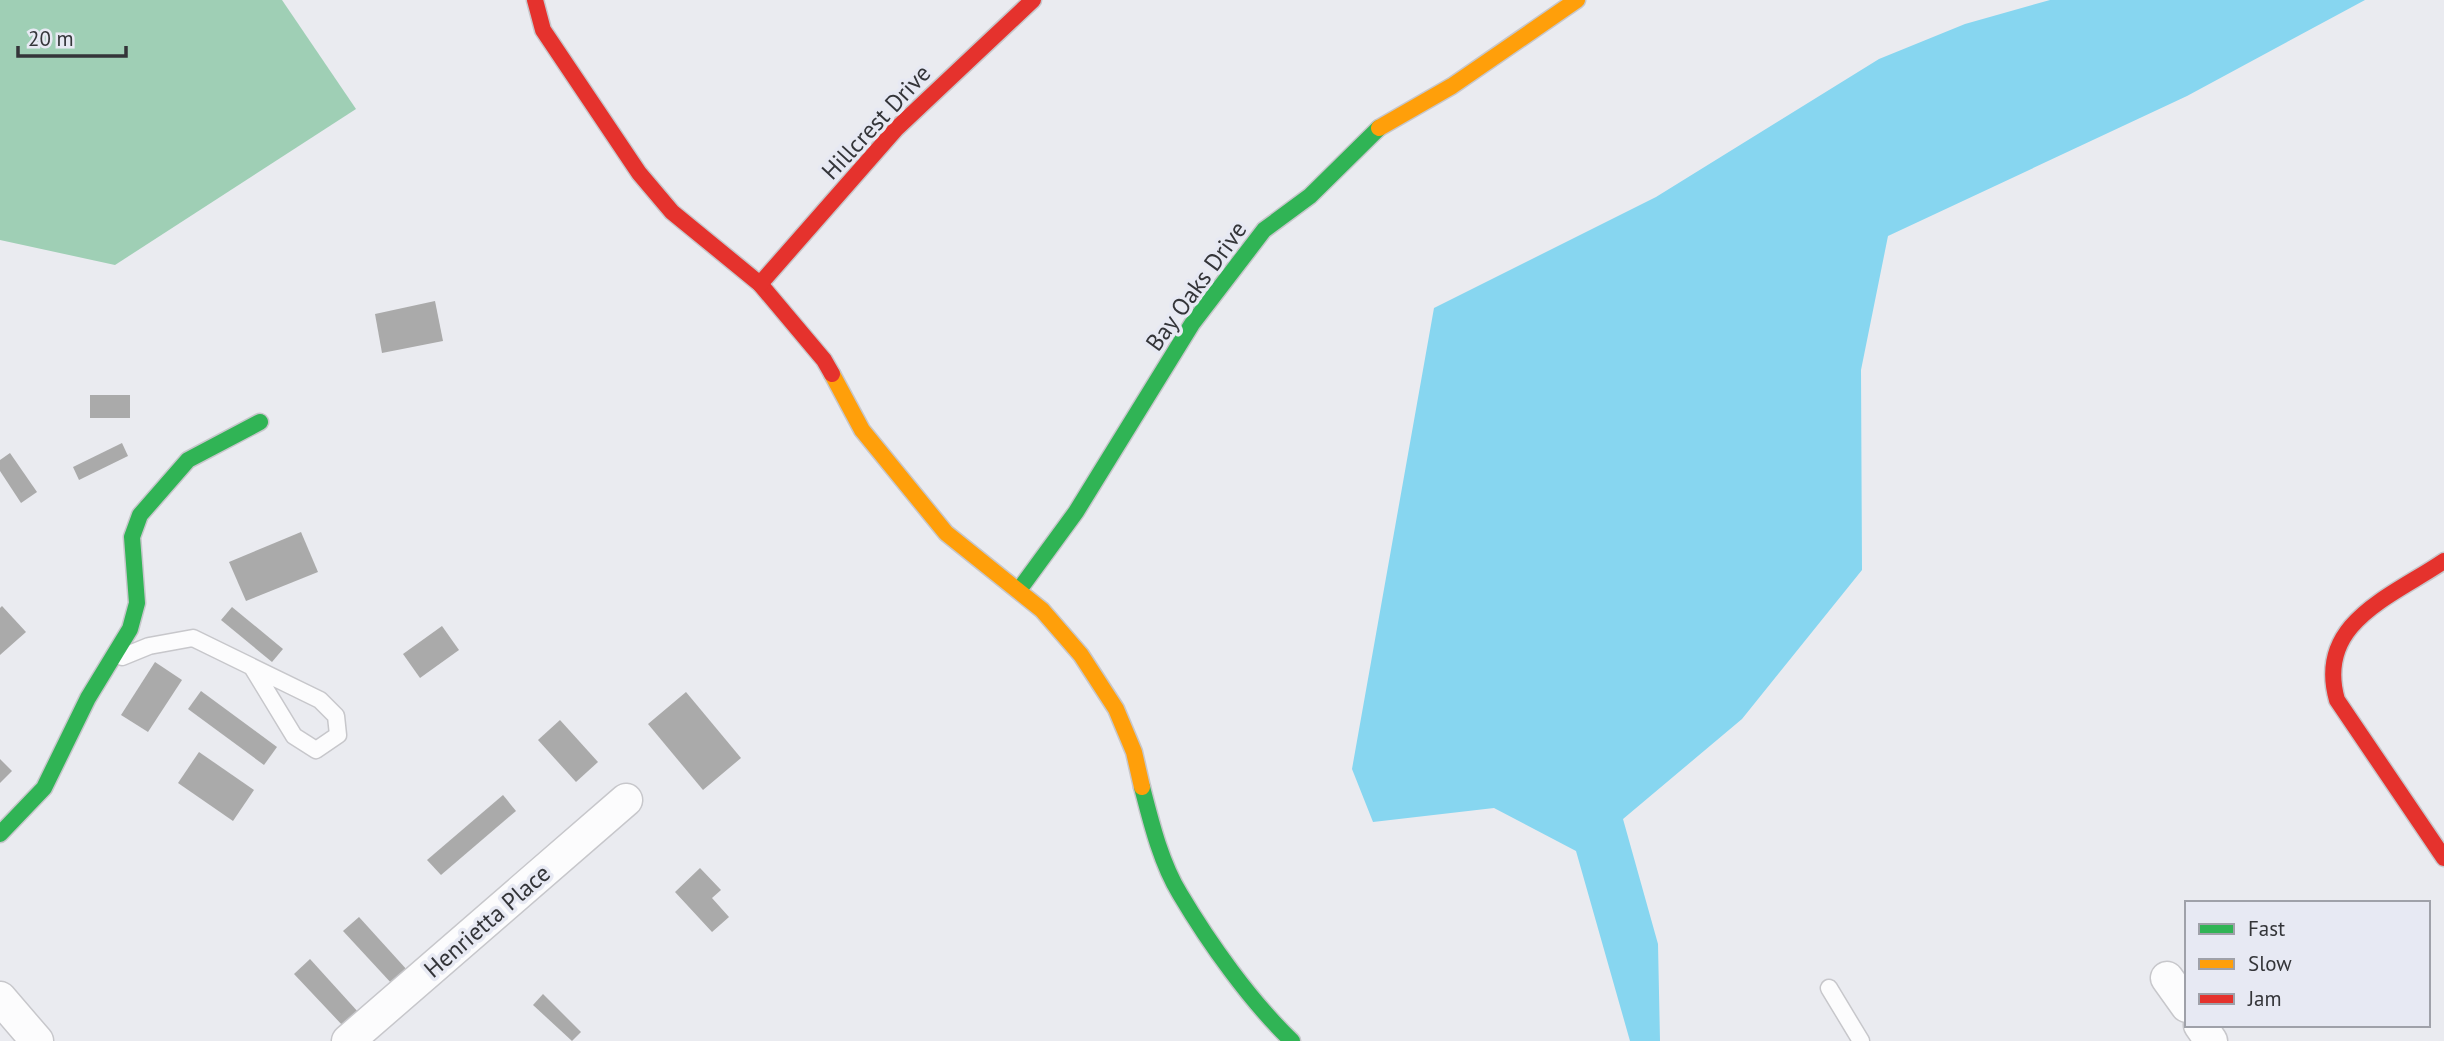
<svg xmlns="http://www.w3.org/2000/svg" width="2444" height="1041" font-family="'PT Sans',sans-serif">
  <style>
    .forest { fill: #9fcfb5 }
    .water { fill: #87d6f0 }
    .building { fill: #aaa }
    .lines { fill: none; stroke-linecap: round; stroke-linejoin: round }
    .lane-casing { stroke: #c7c7cb; stroke-width: 19 }
    .street-casing { stroke: #c7c7cb; stroke-width: 35 }
    .fast-casing { stroke: #c7c7cb; stroke-width: 19 }
    .slow-casing { stroke: #c7c7cb; stroke-width: 19 }
    .jam-casing { stroke: #c7c7cb; stroke-width: 19 }
    .lane { stroke: #fcfcfd; stroke-width: 16 }
    .street { stroke: #fcfcfd; stroke-width: 32 }
    .fast { stroke: #30b455; stroke-width: 16 }
    .slow { stroke: #ff9f0a; stroke-width: 16 }
    .jam { stroke: #e5322d; stroke-width: 16 }
    .labels { text-anchor: middle; dominant-baseline: central; stroke-width: 7; stroke-linejoin: round; paint-order: stroke }
    .street-label { font-size: 24px; fill: #343539; stroke: #e7e9f3 }
  </style>
  <rect width="100%" height="100%" fill="#eaebf0"/>
  <!-- forest -->
  <polygon class="forest" points="0,0 282,0 356,109 115,265 0,240"/>
  <!-- water -->
  <polygon class="water" points="2050,0 2365,0 2187,96 1888,236 1861,370 1862,570 1742,719 1623,819 1658,944 1660,1041 1630,1041 1576,851 1494,808 1373,822 1352,769 1434,308 1656,197 1879,59 1965,24"/>
  <!-- building -->
  <g class="building">
    <polygon points="435,301 443,341 382,353 375,314"/>
    <rect x="90" y="395" width="40" height="23"/>
    <polygon points="122,443 128,456 79,480 73,467"/>
    <polygon points="10,453 37,492 21,503 0,471 0,460"/>
    <polygon points="301,532 318,572 246,601 229,562"/>
    <polygon points="2,606 26,632 0,655 0,608"/>
    <polygon points="232,607 283,649 272,662 221,620"/>
    <polygon points="442,626 459,650 420,678 403,654"/>
    <polygon points="155,662 182,680 148,732 121,715"/>
    <polygon points="201,691 277,747 264,765 188,709"/>
    <polygon points="686,692 741,758 703,790 648,724"/>
    <polygon points="560,720 598,762 576,782 538,740"/>
    <polygon points="199,752 254,790 233,821 178,783"/>
    <polygon points="0,759 12,771 0,783"/>
    <polygon points="503,795 516,811 441,875 427,860"/>
    <polygon points="700,868 721,890 712,898 729,917 712,932 675,892"/>
    <polygon points="359,917 408,971 393,985 343,931"/>
    <polygon points="310,959 359,1013 344,1027 294,974"/>
    <polygon points="543,994 581,1032 572,1041 533,1005"/>
  </g>
  <g class="lines">
    <!-- lane casing -->
    <g class="lane-casing">
      <g id="lane">
        <polyline points="122,657 149,646 193,638 320,700 336,716 338,735 316,750 294,736 252,667"/>
        <polyline points="1829,988 1861,1041"/>
      </g>
    </g>
    <!-- street casing -->
    <g class="street-casing">
      <g id="street">
        <polyline points="2167,978 2187,1006"/>
        <polyline points="0,998 37,1041"/>
        <polyline points="2200,1025 2211,1041"/>
        <polyline points="348,1041 626,800"/>
      </g>
    </g>
    <!-- fast casing -->
    <g class="fast-casing">
      <g id="fast">
        <polyline points="1019,590 1076,512 1192,324 1264,230 1310,196 1379,128"/>
        <path d="M1142,787c9,35 19,76 38,107 29,49 71,108 112,147"/>
        <polyline points="0,834 44,788 88,698 130,629 137,603 132,537 140,515 188,460 260,422"/>
      </g>
    </g>
    <!-- slow casing -->
    <g class="slow-casing">
      <g id="slow">
        <polyline points="1379,128 1452,86 1577,0"/>
        <polyline points="832,374 862,430 946,533 1042,610 1081,655 1116,709 1134,752 1142,787"/>
      </g>
    </g>
    <!-- jam casing -->
    <g class="jam-casing">
      <g id="jam">
        <polyline points="535,0 543,30 639,173 672,212 760,284 824,360 832,374"/>
        <polyline points="760,284 896,129 1033,0"/>
        <path d="M2444,561c-53,36 -129,62 -107,139l107,158"/>
      </g>
    </g>
    <!-- lane -->
    <use href="#lane" class="lane"/>
    <!-- street -->
    <use href="#street" class="street"/>
    <!-- fast -->
    <use href="#fast" class="fast"/>
    <!-- slow -->
    <use href="#slow" class="slow"/>
    <!-- jam -->
    <use href="#jam" class="jam"/>
  </g>
  <g class="labels">
    <!-- street labels -->
    <g class="street-label">
      <text transform="translate(876 122) rotate(-47)">Hillcrest Drive</text>
      <text transform="translate(1196 286) rotate(-54)">Bay Oaks Drive</text>
      <text transform="translate(487 921) rotate(-41)">Henrietta Place</text>
    </g>
  </g>
  <!-- legend -->
  <rect x="2185" y="901" width="245" height="126" fill="#e7e9f3" stroke="#9fa1a9" stroke-width="2"/>
  <rect x="2199" y="924" width="35" height="10" fill="#30b455" stroke="#9fa1a9" stroke-width="2"/>
  <text x="2248" y="936" font-size="21" fill="#343539">Fast</text>
  <rect x="2199" y="959" width="35" height="10" fill="#ff9f0a" stroke="#9fa1a9" stroke-width="2"/>
  <text x="2248" y="971" font-size="21" fill="#343539">Slow</text>
  <rect x="2199" y="994" width="35" height="10" fill="#e5322d" stroke="#9fa1a9" stroke-width="2"/>
  <text x="2248" y="1006" font-size="21" fill="#343539">Jam</text>
  <!-- scale -->
  <path d="M18 46v10h108v-10" fill="none" stroke="#343539" stroke-width="3.5"/>
  <text x="28" y="46" font-size="21" fill="#343539" stroke="#e7e9f3" stroke-width="5" paint-order="stroke">20 m</text>
</svg>
